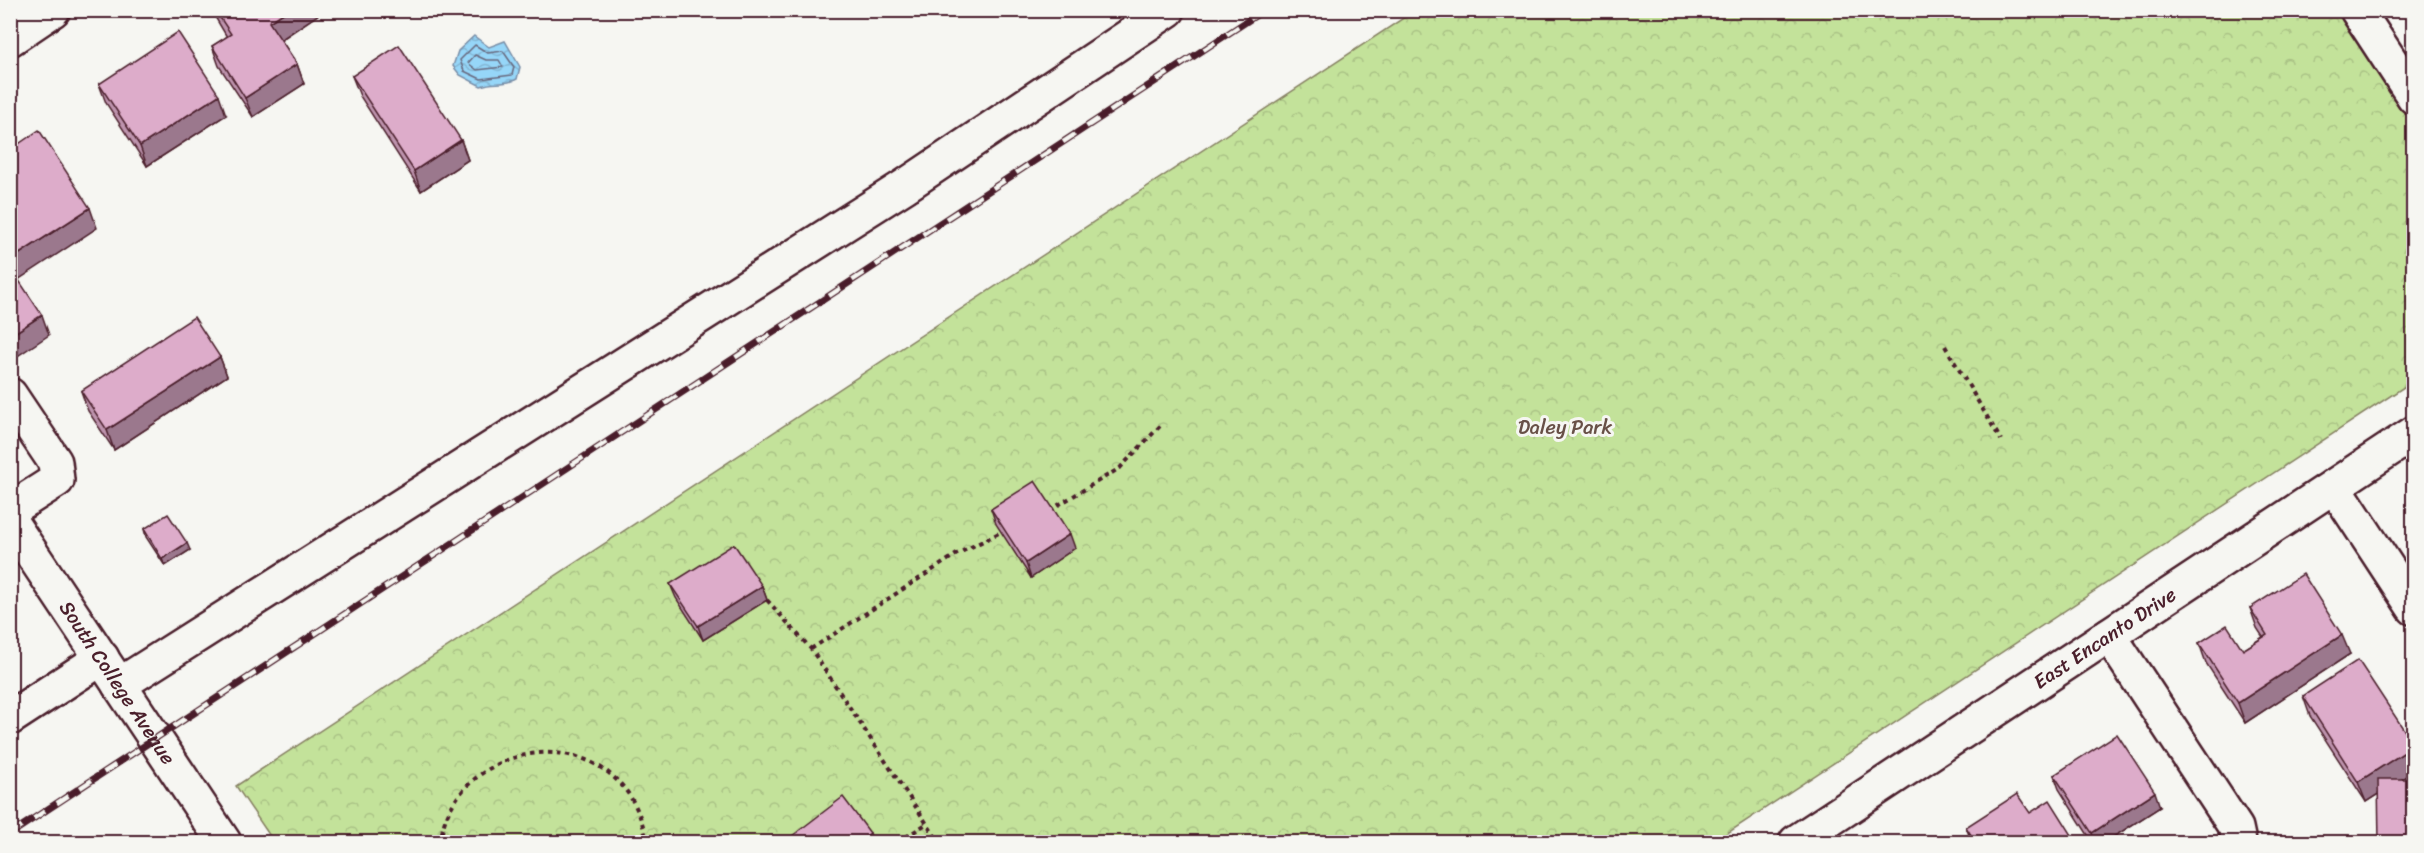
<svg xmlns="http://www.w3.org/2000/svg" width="2424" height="853" font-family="Sriracha,sans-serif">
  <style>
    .park { fill: url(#park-crowns); stroke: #868062; stroke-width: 1.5 }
    .water { fill: url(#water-waves); stroke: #788da6; stroke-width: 1.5 }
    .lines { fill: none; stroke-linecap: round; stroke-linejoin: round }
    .shore { stroke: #68687d; stroke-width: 1.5 }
    .minor-casing { stroke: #4a1f2b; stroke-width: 38 }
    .path { stroke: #4a1f2b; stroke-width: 4; stroke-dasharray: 4.5 4.5; stroke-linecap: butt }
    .minor { stroke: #f6f6f2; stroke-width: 33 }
    .rail-casing { stroke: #4a1f2b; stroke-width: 7 }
    .rail { stroke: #f6f6f2; stroke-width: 4.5; stroke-dasharray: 14; stroke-linecap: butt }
    .wall { fill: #be94ae; stroke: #4a1f2b; stroke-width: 1.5 }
    .shaded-wall { fill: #9b788d; stroke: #4a1f2b; stroke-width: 1.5 }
    .building { fill: #ddacca; stroke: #4a1f2b; stroke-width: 1.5 }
    .labels { text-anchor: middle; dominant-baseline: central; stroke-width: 6; stroke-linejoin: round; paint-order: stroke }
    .park-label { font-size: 20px; fill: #685047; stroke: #f6f6f2 }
    .street-label { font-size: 20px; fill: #4a1f2b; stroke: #f6f6f2 }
  </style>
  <defs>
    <pattern id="park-crowns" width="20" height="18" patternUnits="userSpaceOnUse" patternTransform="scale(1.5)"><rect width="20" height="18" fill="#c3e29a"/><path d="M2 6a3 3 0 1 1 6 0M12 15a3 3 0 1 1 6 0" fill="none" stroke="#a9c185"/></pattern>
    <pattern id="water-waves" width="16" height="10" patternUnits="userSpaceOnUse" patternTransform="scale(1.5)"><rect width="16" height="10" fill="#96d6f8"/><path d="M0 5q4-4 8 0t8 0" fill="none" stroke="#83b7d5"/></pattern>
  </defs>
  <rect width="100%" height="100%" fill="#f6f6f2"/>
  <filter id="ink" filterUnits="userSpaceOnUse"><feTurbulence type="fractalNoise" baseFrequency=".0167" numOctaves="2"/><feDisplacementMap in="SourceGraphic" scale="12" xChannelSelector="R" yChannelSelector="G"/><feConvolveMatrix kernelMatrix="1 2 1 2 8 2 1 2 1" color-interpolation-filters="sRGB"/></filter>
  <g filter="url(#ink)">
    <!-- park -->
    <polygon class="park" points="1414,11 2374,11 2413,72 2413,381 1714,842 274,842 236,786"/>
    <!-- water -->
    <path class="water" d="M474,36l15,11 16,-6 15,26 -3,12c-12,7 -23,2 -36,7l-21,-11 -7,-9 5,-15z"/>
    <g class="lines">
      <!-- shore -->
      <g class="shore">
        <polygon points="475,45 488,53 503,51 514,67 512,75 481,79 464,71 460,60"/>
        <polygon points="475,55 486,60 499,60 503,67 477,70 468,63"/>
      </g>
      <!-- minor casing -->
      <g class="minor-casing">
        <g id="minor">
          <polyline points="2357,10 2414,97"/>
          <polyline points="10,39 53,10"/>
          <polyline points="10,395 55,462 57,480 10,510"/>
          <polyline points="2334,486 2414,608"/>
          <path id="s1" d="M10,521l214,321"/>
          <polyline points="2109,635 2236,828 2239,842"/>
          <polyline points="119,685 905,186 1168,10"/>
          <polyline points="10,718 102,658"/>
          <path id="s2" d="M1796,842l618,-409"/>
        </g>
      </g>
      <!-- path -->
      <g class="path">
        <polyline points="1945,346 2001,440"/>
        <polyline points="1050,510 1120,468 1162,424"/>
        <polyline points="767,600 811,649 939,842"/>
        <polyline points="811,649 957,554 1001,532"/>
        <path d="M440,842c2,-8 3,-18 7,-26 29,-68 129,-87 177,-28 13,16 19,35 23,54"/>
        <polyline points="898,842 926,824"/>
      </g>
      <!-- minor -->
      <use href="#minor" class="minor"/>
      <!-- rail casing -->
      <g class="rail-casing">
        <polyline id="rail" points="10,834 1264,10"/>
      </g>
      <!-- rail -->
      <use href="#rail" class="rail"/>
    </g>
    <!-- wall -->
    <g class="wall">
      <polygon points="211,10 325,10 281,40 297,64 304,84 253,117 219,66 212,46 227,37"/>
      <polygon points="352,76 461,140 468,160 421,191 360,96"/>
      <polygon points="99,84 226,115 147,166 106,103"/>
      <polygon points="220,357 227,376 114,450 88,411 81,391"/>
      <polygon points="991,509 1075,548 1031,578 996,524"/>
      <polygon points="144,529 190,550 165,566 146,537"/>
      <polygon points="670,584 762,586 767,600 703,640 676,598"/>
      <polygon points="2250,608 2350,654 2245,723 2206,663 2199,643 2243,650 2263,637 2257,628"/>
      <polygon points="2303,696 2414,745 2414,771 2366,802 2310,716"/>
      <polygon points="2054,775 2160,807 2104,843 2093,843 2059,789"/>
      <polygon points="2030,813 2077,843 1972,843 1966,827"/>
    </g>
    <!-- shaded-wall -->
    <g class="shaded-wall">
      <polygon points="288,10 325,10 277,42 269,22"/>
      <polygon points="297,64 304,84 253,117 245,98"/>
      <polygon points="219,95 226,115 147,166 140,146"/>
      <polygon points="461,140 468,160 421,191 414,171"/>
      <polygon points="90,208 97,228 15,282 10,271 10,260"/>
      <polygon points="42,315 49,335 10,361 10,336"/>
      <polygon points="220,357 227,376 114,450 107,430"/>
      <polygon points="1070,534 1075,548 1031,578 1026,563"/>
      <polygon points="187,543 190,550 165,566 162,559"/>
      <polygon points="762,586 767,600 703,640 698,626"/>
      <polygon points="2342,635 2350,654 2245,723 2238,703"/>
      <polygon points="2414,746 2414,771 2366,802 2358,782"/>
      <polygon points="2155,792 2160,807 2104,843 2095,843 2092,833"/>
      <polygon points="870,833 873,843 858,843"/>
    </g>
    <!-- building -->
    <g class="building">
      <polygon points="215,10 288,10 269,22 297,64 245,98 212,46 231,34"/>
      <polygon points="178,32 219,95 140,146 99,84"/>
      <polygon points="399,45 461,140 414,171 352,76"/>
      <polygon points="39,130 90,208 10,260 10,150"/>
      <polygon points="10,267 42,315 10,336"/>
      <polygon points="194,317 220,357 107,430 81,391"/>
      <polygon points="1035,481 1070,534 1026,563 991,509"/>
      <polygon points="168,514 187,543 162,559 144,529"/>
      <polygon points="734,544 762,586 698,626 670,584"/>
      <polygon points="2303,574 2342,635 2238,703 2199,643 2227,625 2243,650 2267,635 2250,608"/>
      <polygon points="2358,660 2414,745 2414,746 2358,782 2303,696"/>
      <polygon points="2117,734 2155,792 2092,833 2054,775"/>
      <polygon points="2378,779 2414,779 2414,843 2379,843"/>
      <polygon points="2017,794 2030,813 2050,800 2077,843 1976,843 1966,827"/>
      <polygon points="843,797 870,833 858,843 783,843"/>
    </g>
  </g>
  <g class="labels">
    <!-- park labels -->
    <g class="park-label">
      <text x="1565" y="427">Daley Park</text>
    </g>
    <!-- street labels -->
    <g class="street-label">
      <text stroke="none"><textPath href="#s2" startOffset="370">East Encanto Drive</textPath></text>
      <text stroke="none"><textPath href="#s1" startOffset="194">South College Avenue</textPath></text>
    </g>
  </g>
  <!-- margin -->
  <rect width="2424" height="853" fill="none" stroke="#f6f6f2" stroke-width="36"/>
  <rect x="18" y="18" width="2388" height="817" fill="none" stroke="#4a1f2b" stroke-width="2" filter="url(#ink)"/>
</svg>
